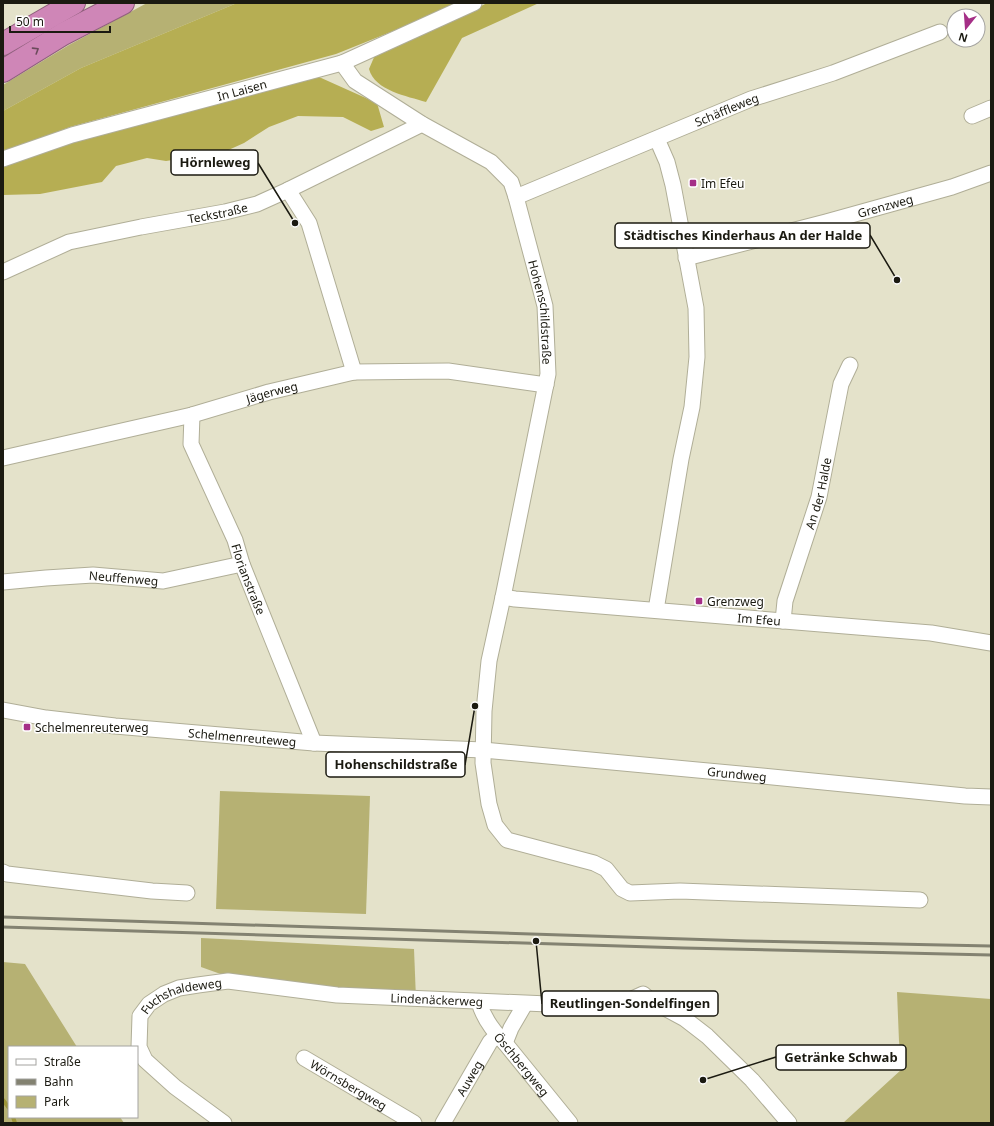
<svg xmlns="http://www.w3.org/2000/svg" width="994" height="1126" font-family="'Noto Sans',sans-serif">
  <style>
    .green { fill: #b6b173 }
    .forest { fill: #b6ae53 }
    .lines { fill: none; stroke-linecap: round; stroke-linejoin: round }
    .stream { stroke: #9d9539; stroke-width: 4 }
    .street-casing { stroke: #b0ae97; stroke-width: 17 }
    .highway-casing { stroke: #90607d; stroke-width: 24 }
    .street { stroke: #fff; stroke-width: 15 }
    .highway { stroke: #cf86b7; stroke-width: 22 }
    .rail { stroke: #838271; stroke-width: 3 }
    .oneway { stroke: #6c4b5c }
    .poi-dot { fill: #a52f87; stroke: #fff; stroke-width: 1.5 }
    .labels { text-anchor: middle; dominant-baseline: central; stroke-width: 3; stroke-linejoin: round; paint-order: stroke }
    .street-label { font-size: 12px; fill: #1b1a11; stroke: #fff }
    .poi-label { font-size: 12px; fill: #1b1a11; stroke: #fff; text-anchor: start }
    .leader { fill: none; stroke: #1b1a11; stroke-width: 1.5 }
    .callout-dot { fill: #1b1a11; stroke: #fff; stroke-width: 1.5 }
    .callout { fill: #fff; stroke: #1b1a11; stroke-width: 1.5 }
    .callout-label { font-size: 13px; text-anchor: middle; font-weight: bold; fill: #1b1a11 }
  </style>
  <rect width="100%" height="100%" fill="#e4e2ca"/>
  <!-- green -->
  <g class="green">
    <polygon points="147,3 237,3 81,68 3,111 3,85 69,45"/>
    <polygon points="220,791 370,796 366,914 216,909"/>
    <polygon points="201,938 414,949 416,999 229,977 201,967"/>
    <polygon points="3,962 25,964 77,1047 9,1047 9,1117 120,1117 124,1123 3,1123"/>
    <polygon points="897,992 991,999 991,1123 843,1123 902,1069 899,1041"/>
  </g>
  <!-- forest -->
  <g class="forest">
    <polygon points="237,3 463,3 336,54 70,127 3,153 3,111 81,68"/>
    <path d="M487,3h52l-77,35 -36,64c-19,-6 -51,-11 -57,-33l6,-14 85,-38z"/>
    <polygon points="319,77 377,103 384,127 371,131 343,117 298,116 269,127 244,143 224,152 180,150 179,159 166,161 147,158 116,166 102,182 40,194 3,195 3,165 75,138"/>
  </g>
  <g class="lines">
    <!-- stream -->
    <g class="stream">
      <polyline points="3,1100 9,1108"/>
      <polyline points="13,1117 15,1123"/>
    </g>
    <!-- street casing -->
    <g class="street-casing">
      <g id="street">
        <path id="s1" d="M342,63l13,18 67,43 69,38 20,20 5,15 29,109 3,68 -45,223 -14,64 -5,50 -1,52 6,41 6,21 12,15 87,23 12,6 16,20 8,4 50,-2 240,9"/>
        <polyline points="972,116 991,108"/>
        <path id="s2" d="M3,159l69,-24 270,-72 132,-60"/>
        <polyline points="288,190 309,223 354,372"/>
        <path id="s3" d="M516,197l235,-98 82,-26 107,-41"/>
        <path id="s4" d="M686,258l140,-36 126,-35 39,-14"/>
        <path id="s5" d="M3,272l66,-30 72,-15 84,-15 32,-8 31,-14 134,-66"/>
        <path id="s6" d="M192,415l-1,29 44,96 7,24 72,179"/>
        <path id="s7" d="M3,458l189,-43 77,-23 85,-20 94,-1 98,14"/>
        <path id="s8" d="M3,582l43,-4 47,-3 70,6 79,-17"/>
        <path id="s9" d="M503,597l12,2 416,34 60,10"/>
        <polyline points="656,610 681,459 692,407 697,357 696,308 673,185 667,162 657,139"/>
        <path id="s10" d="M783,621l2,-20 34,-104 22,-113 9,-19"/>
        <path id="s11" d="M3,710l43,8 69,8 199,17 169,7 279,26 203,20 26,1"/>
        <polyline points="3,872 7,874 152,891 187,893"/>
        <path id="s12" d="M479,1002c4,15 15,30 26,41l65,80"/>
        <polyline points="505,1043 511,1028 525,1004"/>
        <path id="s13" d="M304,1058l110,65"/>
        <path id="s14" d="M224,1123l-49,-36 -30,-27 -6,-13 1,-31 9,-12 15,-10 15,-6 19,-3 30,-4 109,14 257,11 27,-2 22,-10 7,6 35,19 22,17 45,44 37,43"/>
        <path id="s15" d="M443,1123l47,-81 7,-7"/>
      </g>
    </g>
    <!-- highway casing -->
    <g class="highway-casing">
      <g id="highway">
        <polyline points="3,44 74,3"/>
        <polyline points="3,71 63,34 123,3"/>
      </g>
    </g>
    <!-- street -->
    <use href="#street" class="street"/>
    <!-- highway -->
    <use href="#highway" class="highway"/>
    <!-- rail -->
    <g class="rail">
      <polyline points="3,917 747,941 991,946"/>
      <polyline points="3,927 684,948 991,955"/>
    </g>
  </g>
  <!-- one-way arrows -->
  <defs><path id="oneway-chevron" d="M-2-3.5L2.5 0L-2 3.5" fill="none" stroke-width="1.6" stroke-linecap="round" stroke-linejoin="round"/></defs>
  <use class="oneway" href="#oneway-chevron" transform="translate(36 50) rotate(-32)"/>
  <!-- markers -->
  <g class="poi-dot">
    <rect x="689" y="179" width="8" height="8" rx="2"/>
    <rect x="695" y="597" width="8" height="8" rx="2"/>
    <rect x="23" y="723" width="8" height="8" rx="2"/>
  </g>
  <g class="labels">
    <!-- street labels -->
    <g class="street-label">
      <text stroke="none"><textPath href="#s2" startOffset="249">In Laisen</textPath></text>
      <text stroke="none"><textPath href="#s3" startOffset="228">Schäffleweg</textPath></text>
      <text stroke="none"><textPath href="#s4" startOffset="206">Grenzweg</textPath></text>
      <text stroke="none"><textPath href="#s5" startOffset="224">Teckstraße</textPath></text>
      <text stroke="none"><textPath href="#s1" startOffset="343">Hohenschildstraße</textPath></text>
      <text stroke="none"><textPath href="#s7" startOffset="277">Jägerweg</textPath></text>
      <text stroke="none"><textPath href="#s10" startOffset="133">An der Halde</textPath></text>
      <text stroke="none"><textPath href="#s8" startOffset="121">Neuffenweg</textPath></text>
      <text stroke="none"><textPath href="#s6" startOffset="176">Florianstraße</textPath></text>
      <text stroke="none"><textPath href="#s9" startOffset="257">Im Efeu</textPath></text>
      <text stroke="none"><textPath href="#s11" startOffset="241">Schelmenreuteweg</textPath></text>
      <text stroke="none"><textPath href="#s11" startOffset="737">Grundweg</textPath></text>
      <text stroke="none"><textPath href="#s14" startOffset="195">Fuchshaldeweg</textPath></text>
      <text stroke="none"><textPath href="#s14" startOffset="455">Lindenäckerweg</textPath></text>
      <text stroke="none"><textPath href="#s12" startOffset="76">Öschbergweg</textPath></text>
      <text stroke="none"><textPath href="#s15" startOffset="52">Auweg</textPath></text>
      <text stroke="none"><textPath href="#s13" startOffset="52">Wörnsbergweg</textPath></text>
    </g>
    <!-- poi labels -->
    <g class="poi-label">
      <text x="701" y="183">Im Efeu</text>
      <text x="707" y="601">Grenzweg</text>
      <text x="35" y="727">Schelmenreuterweg</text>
    </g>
  </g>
  <!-- callouts -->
  <path class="leader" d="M295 223L258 163M897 280L870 235M475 706L465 765M536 941L542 1004M703 1080L776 1057"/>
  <g class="callout-dot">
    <circle cx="295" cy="223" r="4"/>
    <circle cx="897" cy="280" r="4"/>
    <circle cx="475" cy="706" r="4"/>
    <circle cx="536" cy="941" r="4"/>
    <circle cx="703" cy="1080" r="4"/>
  </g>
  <g class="callout">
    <rect x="171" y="150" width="87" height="25" rx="4"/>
    <rect x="615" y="223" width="255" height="25" rx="4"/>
    <rect x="326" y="752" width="139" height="25" rx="4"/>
    <rect x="542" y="991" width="176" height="25" rx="4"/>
    <rect x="776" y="1045" width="130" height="25" rx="4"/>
  </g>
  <g class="callout-label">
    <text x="215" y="167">Hörnleweg</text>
    <text x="743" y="240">Städtisches Kinderhaus An der Halde</text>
    <text x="396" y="769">Hohenschildstraße</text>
    <text x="630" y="1008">Reutlingen-Sondelfingen</text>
    <text x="841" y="1062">Getränke Schwab</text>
  </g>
  <!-- border -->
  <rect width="994" height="1126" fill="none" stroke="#1b1a11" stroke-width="8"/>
  <!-- legend -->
  <rect x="8" y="1046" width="130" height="72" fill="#ffffff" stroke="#a4a3a0"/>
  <rect x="16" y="1059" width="20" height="6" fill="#ffffff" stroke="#a4a3a0"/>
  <text x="44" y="1066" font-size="12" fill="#1b1a11">Straße</text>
  <rect x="16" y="1079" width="20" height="6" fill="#838271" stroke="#a4a3a0"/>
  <text x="44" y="1086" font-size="12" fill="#1b1a11">Bahn</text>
  <rect x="16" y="1096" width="20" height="12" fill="#b6b173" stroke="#a4a3a0"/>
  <text x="44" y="1106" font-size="12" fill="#1b1a11">Park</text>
  <!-- north arrow -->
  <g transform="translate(966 28) rotate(197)"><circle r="19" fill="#ffffff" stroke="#a4a3a0"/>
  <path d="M0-3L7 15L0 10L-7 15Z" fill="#a52f87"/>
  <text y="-6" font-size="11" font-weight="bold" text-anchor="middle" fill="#1b1a11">N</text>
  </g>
  <!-- scale -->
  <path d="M10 26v6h100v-6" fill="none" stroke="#1b1a11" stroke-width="2"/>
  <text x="16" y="26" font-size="12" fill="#1b1a11" stroke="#ffffff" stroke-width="3" paint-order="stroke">50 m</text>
</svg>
